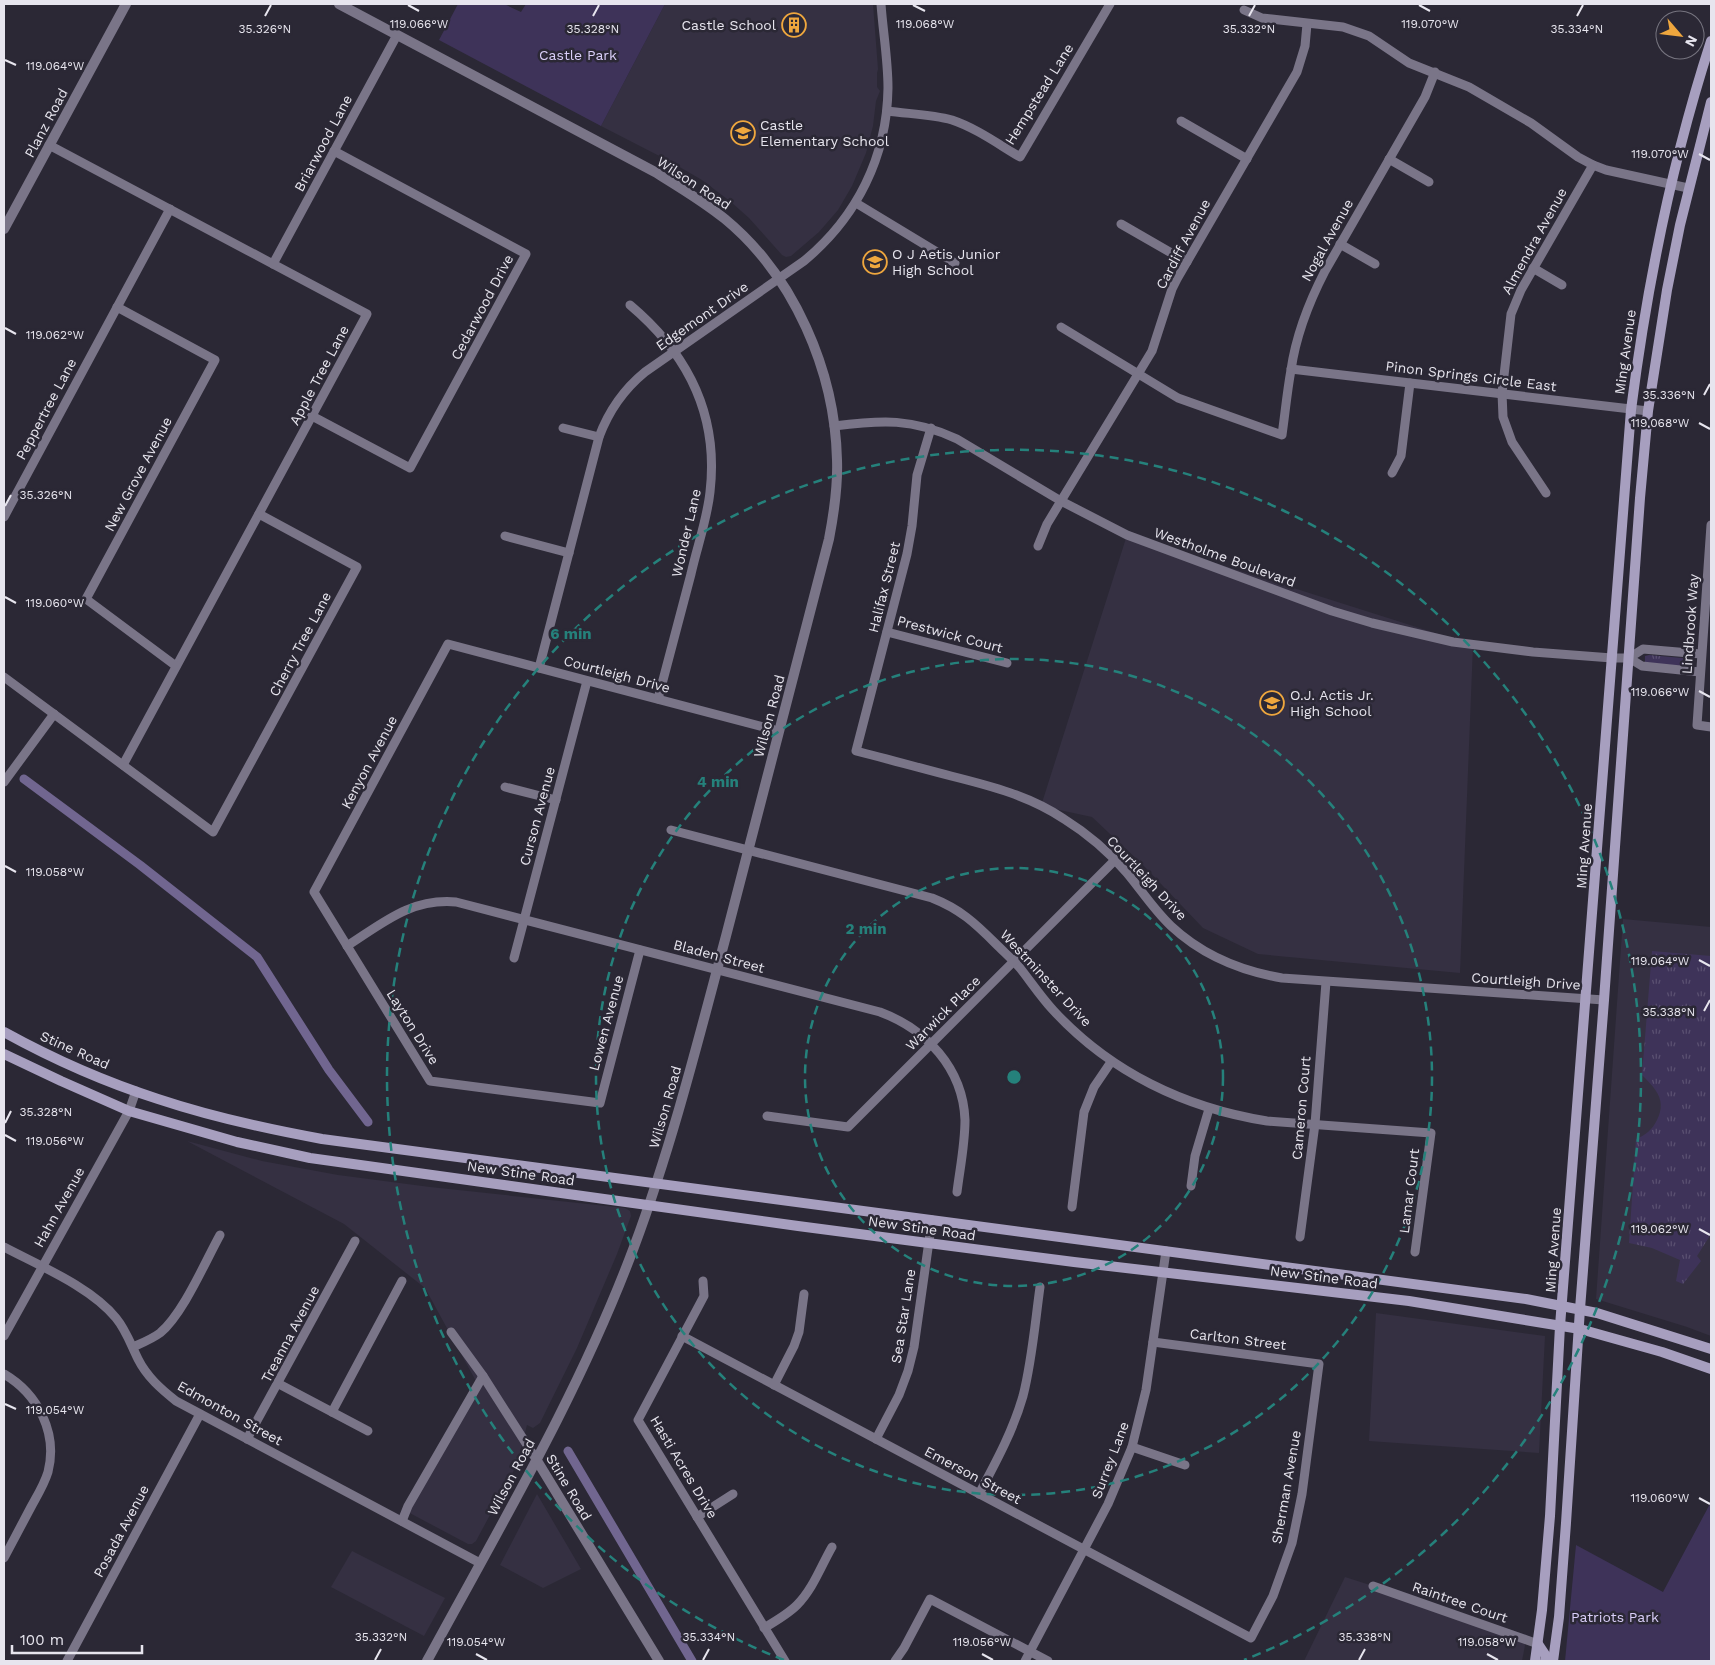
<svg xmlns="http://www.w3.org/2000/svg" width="1715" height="1665" font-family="'Work Sans',sans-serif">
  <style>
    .built { fill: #353042 }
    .grass { fill: url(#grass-tufts) }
    .park { fill: #3e3359 }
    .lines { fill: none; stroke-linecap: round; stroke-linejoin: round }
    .canal { stroke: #716690; stroke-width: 9 }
    .minor { stroke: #7a7588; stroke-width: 9 }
    .tertiary { stroke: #7a7588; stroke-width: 10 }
    .secondary { stroke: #a79fbf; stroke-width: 10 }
    .ticks { fill: none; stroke: #e7e5ee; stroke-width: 2 }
    .ring { fill: none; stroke: #25817b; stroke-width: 2.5; stroke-dasharray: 9 6 }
    .labels { text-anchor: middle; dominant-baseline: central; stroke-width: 5; stroke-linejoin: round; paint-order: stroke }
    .poi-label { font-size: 14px; fill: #e7e5ee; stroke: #2b2835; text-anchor: start }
    .park-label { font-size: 14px; fill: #d9cef8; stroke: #2b2835 }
    .street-label { font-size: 14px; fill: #e7e5ee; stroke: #2b2835 }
    .ticks-label { font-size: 12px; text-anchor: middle; fill: #e7e5ee; stroke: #2b2835; stroke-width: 5; stroke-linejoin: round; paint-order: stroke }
    .centre { fill: #25817b; stroke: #2b2835; stroke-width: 2.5 }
    .ring-label { font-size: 15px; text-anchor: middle; font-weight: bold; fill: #25817b; stroke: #2b2835; stroke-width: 5; stroke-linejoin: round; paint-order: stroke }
  </style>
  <defs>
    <pattern id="grass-tufts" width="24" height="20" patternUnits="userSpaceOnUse" patternTransform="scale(1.25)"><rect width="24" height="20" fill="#3e3359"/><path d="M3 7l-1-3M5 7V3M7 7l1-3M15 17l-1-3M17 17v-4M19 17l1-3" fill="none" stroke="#5a5071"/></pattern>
  </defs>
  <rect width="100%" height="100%" fill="#2b2835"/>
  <!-- built -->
  <g class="built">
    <polygon points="665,4 873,4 878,69 877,73 877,87 880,91 876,101 873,126 866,153 852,186 838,210 819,232 791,256 786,257 782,255 749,218 731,202 702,180 671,162 601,126"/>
    <polygon points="1127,535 1473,645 1460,973 1258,954 1203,928 1142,864 1092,817 1041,806"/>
    <polygon points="1623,919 1711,927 1711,1336 1687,1327 1596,1299"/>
    <polygon points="187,1141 262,1161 338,1175 430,1187 625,1208 630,1211 631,1216 617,1254 577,1348 540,1423 533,1428 527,1425 520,1452 520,1459 476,1541 472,1544 468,1544 404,1510 477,1383 425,1288 344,1224"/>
    <polygon points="1376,1313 1545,1336 1539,1453 1369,1441"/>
    <polygon points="537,1494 581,1569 543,1588 500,1565"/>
    <polygon points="352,1551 445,1598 424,1636 331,1587"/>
    <polygon points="1345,1577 1527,1635 1522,1661 1304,1661"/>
  </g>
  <!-- grass -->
  <g class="grass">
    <polygon points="1649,655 1682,658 1685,659 1686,662 1683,666 1649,663 1645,662 1645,656"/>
    <path d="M1652,951l59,5v278l-14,22 4,5 -18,23 -7,-3 4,-21 -28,-12 -23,-5 7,-104c10,-4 16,-9 21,-19 10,-20 -1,-31 -15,-45z"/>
  </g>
  <!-- park -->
  <g class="park">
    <polygon points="458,4 504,4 521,12 526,4 665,4 601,126 439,40"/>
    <polygon points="1711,1502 1711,1661 1565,1661 1576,1545 1663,1592"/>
  </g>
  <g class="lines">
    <!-- canal -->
    <g class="canal">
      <polyline points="24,779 140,865 257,957 329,1070 368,1122"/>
      <polyline points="568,1451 692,1661"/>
    </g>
    <!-- minor -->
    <g class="minor">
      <polyline points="1244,10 1262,18 1343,27 1369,36 1409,63 1469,87 1531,123 1578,157 1593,165 1606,170 1688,188"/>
      <path d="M887,111c21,3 44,3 65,9 24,8 46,24 68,37l90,-153"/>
      <polyline points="1181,121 1247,159"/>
      <polyline points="49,145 367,314 123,765"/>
      <polyline points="1389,159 1429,182"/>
      <polyline points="856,203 955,263"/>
      <polyline points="1121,224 1187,262"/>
      <polyline points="1340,244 1375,264"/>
      <polyline points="273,264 397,35"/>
      <polyline points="1533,268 1562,285"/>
      <path d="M630,305c57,48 89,110 80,187 -3,28 -13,55 -19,82 -11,42 -22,83 -33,125"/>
      <polyline points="117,307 215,360 86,599 176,666"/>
      <path d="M1061,327l117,71 104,37c3,-21 5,-43 9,-65 5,-35 18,-68 34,-99l100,-174 10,-25"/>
      <polyline points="1291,369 1648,411"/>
      <polyline points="312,416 410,468 526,254 334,151"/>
      <path d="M834,426c48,-6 78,-8 123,13l104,62 66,34 205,76 40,12 81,19 80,10 79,6h17l14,-9 58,5"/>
      <polyline points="563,428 599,437"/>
      <path d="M931,428l-14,47 -5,51 -5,28 -51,197c32,8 64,17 95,25 40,10 79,20 113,43 24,15 45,33 63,54 15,18 27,37 44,53 31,29 70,45 111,52l322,22"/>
      <polyline points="1392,473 1401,456 1410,383"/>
      <polyline points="1546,493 1512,442 1503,417 1502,393 1511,314 1521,290 1593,165"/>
      <polyline points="4,517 170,209"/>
      <polyline points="1711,525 1697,725 1711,727"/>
      <polyline points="505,536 569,553"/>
      <polyline points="1038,546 1047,524 1152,351 1172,289 1177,279 1297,72 1305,46 1307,24"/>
      <polyline points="887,632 1007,663"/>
      <polyline points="1629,658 1642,666 1700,672"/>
      <path d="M539,668l60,-231c10,-27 24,-47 46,-65l159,-111c53,-44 83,-104 84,-173 0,-28 -5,-56 -7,-84"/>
      <polyline points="4,677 213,832 357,567 259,514"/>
      <polyline points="4,782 54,714"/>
      <polyline points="505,787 556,800"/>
      <path d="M671,830l261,68c28,11 43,25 64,46 8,8 17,16 24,24 11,14 21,29 33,42 57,62 132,98 214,111l164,12 -16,119"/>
      <path d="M347,946c36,-23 64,-48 109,-44l424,110c46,17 83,56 85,108 0,24 -5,48 -8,72"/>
      <polyline points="640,950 600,1103 430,1081 314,892 448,644 779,731"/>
      <polyline points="514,958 587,681"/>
      <polyline points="767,1116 848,1127 1115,860"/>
      <polyline points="1191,1186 1195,1156 1209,1109"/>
      <polyline points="1072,1207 1084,1112 1094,1087 1111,1062"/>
      <polyline points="1300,1237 1315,1124 1326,982"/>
      <path d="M4,1247c36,19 87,40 112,71 10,12 15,27 22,41 9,18 23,30 38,42l304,162"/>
      <polyline points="703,1281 704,1296 638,1420 785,1661"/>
      <polyline points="451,1332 483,1376 536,1459"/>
      <polyline points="4,1336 129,1111 136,1091"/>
      <polyline points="682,1336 1251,1638 1273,1596 1292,1543 1302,1494 1319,1364 1153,1342"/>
      <path d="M133,1347c9,-4 19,-8 27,-14 23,-19 45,-71 60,-98"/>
      <path d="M4,1374c34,20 54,59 44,98 -4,13 -11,24 -17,35 -9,17 -18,34 -27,51"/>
      <polyline points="279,1384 368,1431"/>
      <polyline points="774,1385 794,1346 799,1332 804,1294"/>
      <polyline points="332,1412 402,1281"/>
      <polyline points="247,1439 355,1241"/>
      <polyline points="876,1439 899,1395 908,1371 914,1347 932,1220"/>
      <polyline points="1132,1447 1185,1465"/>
      <path d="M979,1494c17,-32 34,-63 44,-98 9,-35 12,-73 17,-109"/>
      <polyline points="697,1517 733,1494"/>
      <polyline points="402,1521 408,1506 483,1376"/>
      <polyline points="1373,1586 1538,1644"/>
      <path d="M764,1628c12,-7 24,-14 33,-23 16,-16 24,-39 35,-58"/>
      <polyline points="67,1661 200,1414"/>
      <polyline points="895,1661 904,1648 930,1599 1048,1661"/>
      <polyline points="1025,1661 1108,1504 1132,1447 1146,1390 1166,1251"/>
    </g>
    <!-- tertiary -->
    <g class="tertiary">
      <path d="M339,4l316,168c24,15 48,29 70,47 69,57 110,152 112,241 1,27 -3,53 -8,79 -34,133 -69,265 -103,397 -28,105 -54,209 -92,311 -54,145 -134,279 -207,414"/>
      <polyline points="4,229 126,4"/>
      <polyline points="536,1459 659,1661"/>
    </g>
    <!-- secondary -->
    <g class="secondary">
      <path d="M4,1032c49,27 101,50 154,67 54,18 109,30 164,40l1204,160 71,14 114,36"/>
      <polyline points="4,1054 61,1081 129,1111 237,1142 310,1158 798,1226 1074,1262 1409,1301 1580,1329 1662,1352 1711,1369"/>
      <polyline points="1538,1644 1546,1656 1545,1661"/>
      <path d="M1535,1661l7,-51 8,-94 10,-190 71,-916c16,-125 41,-249 80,-369"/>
      <polyline points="1553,1661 1559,1617 1566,1523 1580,1309 1604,1000 1640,498 1648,411 1667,290 1680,225 1711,102"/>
    </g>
  </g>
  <!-- ticks -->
  <path class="ticks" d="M408,5l11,6M913,5l12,6M1419,5l11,6M265,16l6,-11M593,16l6,-11M1249,16l6,-11M1577,16l6,-11M5,60l11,5M1699,154l11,6M5,328l11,6M1704,395l6,-11M1699,423l11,6M5,506l6,-11M5,597l11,6M1699,691l11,6M5,866l11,6M1699,960l11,6M1704,1011l6,-11M5,1123l6,-12M5,1135l11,6M1699,1229l11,6M5,1404l11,5M1699,1498l11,6M476,1654l11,6M982,1654l11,6M1487,1654l11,6M375,1660l6,-11M703,1660l6,-11M1359,1660l6,-11"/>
  <!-- distance rings -->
  <g class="ring">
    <circle cx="1014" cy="1077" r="209"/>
    <circle cx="1014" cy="1077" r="418"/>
    <path d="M784 1660A627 627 0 1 1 1244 1660"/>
  </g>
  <!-- icons -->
  <defs>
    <g id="building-ring" transform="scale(1.25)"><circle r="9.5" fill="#2b2835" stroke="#efa73e" stroke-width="1.5"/><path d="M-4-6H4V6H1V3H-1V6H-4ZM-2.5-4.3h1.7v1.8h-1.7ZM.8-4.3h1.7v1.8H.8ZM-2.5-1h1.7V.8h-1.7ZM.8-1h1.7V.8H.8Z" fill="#efa73e"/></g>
    <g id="school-ring" transform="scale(1.25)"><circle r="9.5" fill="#2b2835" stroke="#efa73e" stroke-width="1.5"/><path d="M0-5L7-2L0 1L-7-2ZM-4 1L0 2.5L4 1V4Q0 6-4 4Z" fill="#efa73e"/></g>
  </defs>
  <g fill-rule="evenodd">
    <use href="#building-ring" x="794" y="25"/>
    <use href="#school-ring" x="743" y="133"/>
    <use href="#school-ring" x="875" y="262"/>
    <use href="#school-ring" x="1272" y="703"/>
  </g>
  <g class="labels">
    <!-- poi labels -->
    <g class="poi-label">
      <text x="776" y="25" text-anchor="end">Castle School</text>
      <text x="760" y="125">Castle<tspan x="760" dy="16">Elementary School</tspan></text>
      <text x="892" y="254">O J Aetis Junior<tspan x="892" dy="16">High School</tspan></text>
      <text x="1290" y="695">O.J. Actis Jr.<tspan x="1290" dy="16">High School</tspan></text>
    </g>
    <!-- park labels -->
    <g class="park-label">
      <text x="578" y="55">Castle Park</text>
      <text x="1615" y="1617">Patriots Park</text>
    </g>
    <!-- street labels -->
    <g class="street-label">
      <text transform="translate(1039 94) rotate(-58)">Hempstead Lane</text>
      <text transform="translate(46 123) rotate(-62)">Planz Road</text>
      <text transform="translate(323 143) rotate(-62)">Briarwood Lane</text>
      <text transform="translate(694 183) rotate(33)">Wilson Road</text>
      <text transform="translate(1327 240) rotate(-61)">Nogal Avenue</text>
      <text transform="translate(1534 241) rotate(-61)">Almendra Avenue</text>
      <text transform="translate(1183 244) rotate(-62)">Cardiff Avenue</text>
      <text transform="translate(482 307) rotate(-62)">Cedarwood Drive</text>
      <text transform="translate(702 316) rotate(-35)">Edgemont Drive</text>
      <text transform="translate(1625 352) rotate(-82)">Ming Avenue</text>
      <text transform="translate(319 375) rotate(-62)">Apple Tree Lane</text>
      <text transform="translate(1471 376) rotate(7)">Pinon Springs Circle East</text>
      <text transform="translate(46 409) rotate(-62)">Peppertree Lane</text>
      <text transform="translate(138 474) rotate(-62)">New Grove Avenue</text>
      <text transform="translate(686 533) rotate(-77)">Wonder Lane</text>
      <text transform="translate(1225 557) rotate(20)">Westholme Boulevard</text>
      <text transform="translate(884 587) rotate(-76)">Halifax Street</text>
      <text transform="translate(1690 624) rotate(-86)">Lindbrook Way</text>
      <text transform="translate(950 634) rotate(15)">Prestwick Court</text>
      <text transform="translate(300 644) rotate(-62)">Cherry Tree Lane</text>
      <text transform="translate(617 674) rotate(15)">Courtleigh Drive</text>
      <text transform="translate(769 716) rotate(-75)">Wilson Road</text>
      <text transform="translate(369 762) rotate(-62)">Kenyon Avenue</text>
      <text transform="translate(537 816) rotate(-75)">Curson Avenue</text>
      <text transform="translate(1584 846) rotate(-86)">Ming Avenue</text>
      <text transform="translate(1147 878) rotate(47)">Courtleigh Drive</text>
      <text transform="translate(719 956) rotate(15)">Bladen Street</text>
      <text transform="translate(1046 978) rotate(47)">Westminster Drive</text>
      <text transform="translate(1526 981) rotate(4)">Courtleigh Drive</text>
      <text transform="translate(943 1013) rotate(-45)">Warwick Place</text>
      <text transform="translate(606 1023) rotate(-75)">Lowen Avenue</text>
      <text transform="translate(413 1027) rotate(58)">Layton Drive</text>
      <text transform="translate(75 1050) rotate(24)">Stine Road</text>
      <text transform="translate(665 1107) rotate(-74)">Wilson Road</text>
      <text transform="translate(1301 1108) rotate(-85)">Cameron Court</text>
      <text transform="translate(521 1173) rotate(8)">New Stine Road</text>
      <text transform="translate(1409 1191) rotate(-83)">Lamar Court</text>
      <text transform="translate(59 1207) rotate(-61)">Hahn Avenue</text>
      <text transform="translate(922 1228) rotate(8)">New Stine Road</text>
      <text transform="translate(1553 1250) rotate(-86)">Ming Avenue</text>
      <text transform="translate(1324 1277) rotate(7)">New Stine Road</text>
      <text transform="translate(903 1316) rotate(-81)">Sea Star Lane</text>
      <text transform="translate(290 1334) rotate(-62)">Treanna Avenue</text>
      <text transform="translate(1238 1339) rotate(7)">Carlton Street</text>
      <text transform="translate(230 1413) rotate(29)">Edmonton Street</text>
      <text transform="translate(1110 1460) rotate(-69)">Surrey Lane</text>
      <text transform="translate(684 1467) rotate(59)">Hasti Acres Drive</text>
      <text transform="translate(973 1475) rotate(28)">Emerson Street</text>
      <text transform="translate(511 1477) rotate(-62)">Wilson Road</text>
      <text transform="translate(569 1487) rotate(59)">Stine Road</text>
      <text transform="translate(1286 1487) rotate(-80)">Sherman Avenue</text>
      <text transform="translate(121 1531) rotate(-62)">Posada Avenue</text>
      <text transform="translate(1460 1602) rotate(19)">Raintree Court</text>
    </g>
  </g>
  <g class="ticks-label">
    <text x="419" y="28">119.066°W</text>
    <text x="925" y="28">119.068°W</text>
    <text x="1430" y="28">119.070°W</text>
    <text x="265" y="33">35.326°N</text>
    <text x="593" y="33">35.328°N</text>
    <text x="1249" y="33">35.332°N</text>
    <text x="1577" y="33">35.334°N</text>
    <text x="55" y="70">119.064°W</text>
    <text x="1660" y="158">119.070°W</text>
    <text x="55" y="339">119.062°W</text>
    <text x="1669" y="399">35.336°N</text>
    <text x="1660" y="427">119.068°W</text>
    <text x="46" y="499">35.326°N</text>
    <text x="55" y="607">119.060°W</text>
    <text x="1660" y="696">119.066°W</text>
    <text x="55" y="876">119.058°W</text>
    <text x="1660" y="965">119.064°W</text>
    <text x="1669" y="1016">35.338°N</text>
    <text x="46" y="1116">35.328°N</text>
    <text x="55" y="1145">119.056°W</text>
    <text x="1660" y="1233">119.062°W</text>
    <text x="55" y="1414">119.054°W</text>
    <text x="1660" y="1502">119.060°W</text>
    <text x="381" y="1641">35.332°N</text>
    <text x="709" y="1641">35.334°N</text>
    <text x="1365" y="1641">35.338°N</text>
    <text x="476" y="1646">119.054°W</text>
    <text x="982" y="1646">119.056°W</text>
    <text x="1487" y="1646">119.058°W</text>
  </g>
  <circle cx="1014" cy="1077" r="8" class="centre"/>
  <g class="ring-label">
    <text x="571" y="639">6 min</text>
    <text x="718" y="787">4 min</text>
    <text x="866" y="934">2 min</text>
  </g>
  <!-- border -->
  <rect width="1715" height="1665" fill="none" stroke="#e7e5ee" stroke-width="10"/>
  <!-- north arrow -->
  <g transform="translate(1680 35) rotate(118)"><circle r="24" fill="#2b2835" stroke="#76747f"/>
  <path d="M0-4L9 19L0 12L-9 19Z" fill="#efa73e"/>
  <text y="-8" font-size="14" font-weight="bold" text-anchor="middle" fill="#e7e5ee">N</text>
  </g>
  <!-- scale -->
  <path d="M12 1645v8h130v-8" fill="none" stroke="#e7e5ee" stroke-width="2.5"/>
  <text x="20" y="1645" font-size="15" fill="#e7e5ee" stroke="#2b2835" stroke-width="4" paint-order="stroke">100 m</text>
</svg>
